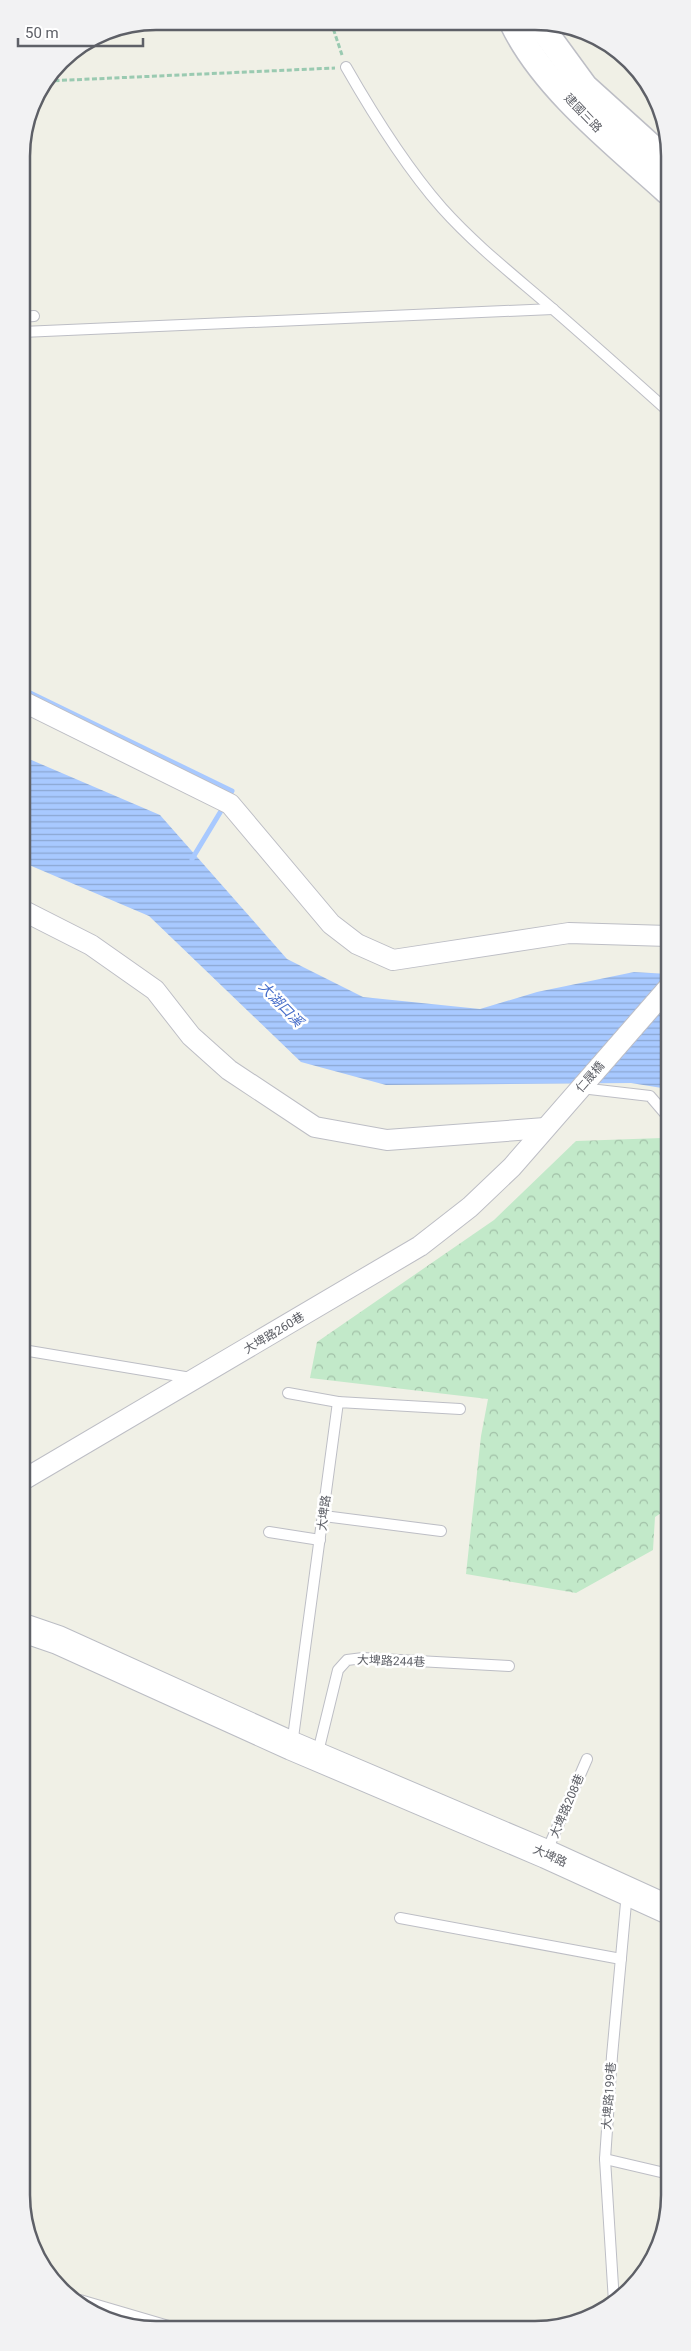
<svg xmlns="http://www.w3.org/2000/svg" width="691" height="2351" font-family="Roboto,'Noto Sans TC',sans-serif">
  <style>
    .forest { fill: url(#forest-crowns) }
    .water { fill: url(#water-rules) }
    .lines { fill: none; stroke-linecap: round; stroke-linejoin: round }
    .stream { stroke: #a8c9ff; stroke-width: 5 }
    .service-casing { stroke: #bdbec5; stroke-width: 12 }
    .minor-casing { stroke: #bdbec5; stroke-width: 22 }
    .tertiary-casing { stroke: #bdbec5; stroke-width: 28 }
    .secondary-casing { stroke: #bbbdc4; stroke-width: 30 }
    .path { stroke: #9acab1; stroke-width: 3; stroke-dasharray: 5 2.5; stroke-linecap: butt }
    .service { stroke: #fff; stroke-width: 10 }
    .minor { stroke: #fff; stroke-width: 20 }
    .tertiary { stroke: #fff; stroke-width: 25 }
    .secondary { stroke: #fff; stroke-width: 28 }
    .labels { text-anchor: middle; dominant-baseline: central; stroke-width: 5; stroke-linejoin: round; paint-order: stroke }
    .street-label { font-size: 12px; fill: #5e6067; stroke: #fff }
    .water-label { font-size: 14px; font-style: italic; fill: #446cc9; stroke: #fff }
    .rim { fill: none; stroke: #5e6067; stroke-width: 2.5 }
  </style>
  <defs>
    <pattern id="forest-crowns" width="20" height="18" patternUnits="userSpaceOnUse" patternTransform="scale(1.25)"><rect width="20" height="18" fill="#c2e9c9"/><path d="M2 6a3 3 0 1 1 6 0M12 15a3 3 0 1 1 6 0" fill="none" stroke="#a1c0a7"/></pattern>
    <pattern id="water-rules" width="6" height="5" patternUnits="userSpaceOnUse" patternTransform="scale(1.25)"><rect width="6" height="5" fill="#a8c9ff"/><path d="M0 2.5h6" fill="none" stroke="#8ca7d2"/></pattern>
  </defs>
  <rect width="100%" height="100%" fill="#f0f0e6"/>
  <!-- forest -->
  <polygon class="forest" points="662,1138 668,1152 669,1508 655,1517 653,1550 576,1593 466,1574 481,1436 488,1399 310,1378 317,1342 494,1220 576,1141"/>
  <!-- water -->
  <polygon class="water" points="22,756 160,815 287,959 363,997 480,1009 537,992 634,972 668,974 668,1089 631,1083 386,1085 301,1062 149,916 22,862"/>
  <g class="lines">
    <!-- stream -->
    <g class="stream">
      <polyline points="22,689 232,791 228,799"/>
      <polyline points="192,859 224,806"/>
    </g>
    <!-- service casing -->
    <g class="service-casing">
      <g id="service">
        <path d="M346,67c28,49 59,99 96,141 34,38 74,69 112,102 38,33 76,67 114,101"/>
        <polyline points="22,317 34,316"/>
        <polyline points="22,332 553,309"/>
        <polyline points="581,1088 650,1096 668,1117"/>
        <polyline points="23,1350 191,1378"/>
        <polyline points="288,1393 338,1402"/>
        <polyline points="324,1516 441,1531"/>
        <polyline points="269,1532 320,1540"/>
        <polyline points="292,1745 338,1402 460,1409"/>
        <polyline points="317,1756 338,1670 347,1660 363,1658 509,1666"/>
        <polyline points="546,1853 587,1759"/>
        <polyline points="400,1918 621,1959"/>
        <polyline points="605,2159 669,2174"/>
        <polyline points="80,2300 172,2327"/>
        <polyline points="614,2302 605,2159 612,2056 627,1892"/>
      </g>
    </g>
    <!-- minor casing -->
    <g class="minor-casing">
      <g id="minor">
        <polyline points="22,701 230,804 331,924 357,944 393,960 569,933 668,936"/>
        <polyline points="22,910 91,945 155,990 191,1036 229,1070 315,1127 387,1140 545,1128"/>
        <polyline points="23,1480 420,1246 470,1207 512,1167 668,988"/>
      </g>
    </g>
    <!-- tertiary casing -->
    <g class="tertiary-casing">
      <g id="tertiary">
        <path d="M513,24c31,64 101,119 154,167"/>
        <polyline points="539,24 585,87 667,161"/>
      </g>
    </g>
    <!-- secondary casing -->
    <g class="secondary-casing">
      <polyline id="secondary" points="23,1628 58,1640 292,1746 546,1854 669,1910"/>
    </g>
    <!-- path -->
    <g class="path">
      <polyline points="331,22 342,55"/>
      <polyline points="47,81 335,68"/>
    </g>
    <!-- service -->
    <use href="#service" class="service"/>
    <!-- minor -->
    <use href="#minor" class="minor"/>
    <!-- tertiary -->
    <use href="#tertiary" class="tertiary"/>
    <!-- secondary -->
    <use href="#secondary" class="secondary"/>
  </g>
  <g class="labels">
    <!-- street labels -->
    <g class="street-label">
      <text transform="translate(583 113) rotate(46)">建國三路</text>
      <text transform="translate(590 1077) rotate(-49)">仁晟橋</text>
      <text transform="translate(274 1333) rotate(-31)">大埤路260巷</text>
      <text transform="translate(324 1513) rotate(-83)">大埤路</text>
      <text transform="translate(391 1661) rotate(2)">大埤路244巷</text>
      <text transform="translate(567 1806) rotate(-67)">大埤路208巷</text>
      <text transform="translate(550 1856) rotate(24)">大埤路</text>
      <text transform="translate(609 2096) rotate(-86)">大埤路199巷</text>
    </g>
    <!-- water labels -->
    <g class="water-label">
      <text transform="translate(281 1004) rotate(46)">大湖口溪</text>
    </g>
  </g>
  <!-- crop -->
  <path d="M0 0H691V2351H0ZM156 30H535A126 126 0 0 1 661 156V2195A126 126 0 0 1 535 2321H156A126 126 0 0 1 30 2195V156A126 126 0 0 1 156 30Z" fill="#f2f2f3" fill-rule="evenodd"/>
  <path class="rim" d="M156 30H535A126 126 0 0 1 661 156V2195A126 126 0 0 1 535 2321H156A126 126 0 0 1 30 2195V156A126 126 0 0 1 156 30Z"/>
  <!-- scale -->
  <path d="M18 38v8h125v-8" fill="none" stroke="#5e6067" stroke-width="2.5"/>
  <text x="25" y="38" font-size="15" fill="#5e6067" stroke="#ffffff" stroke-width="4" paint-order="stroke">50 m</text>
</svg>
